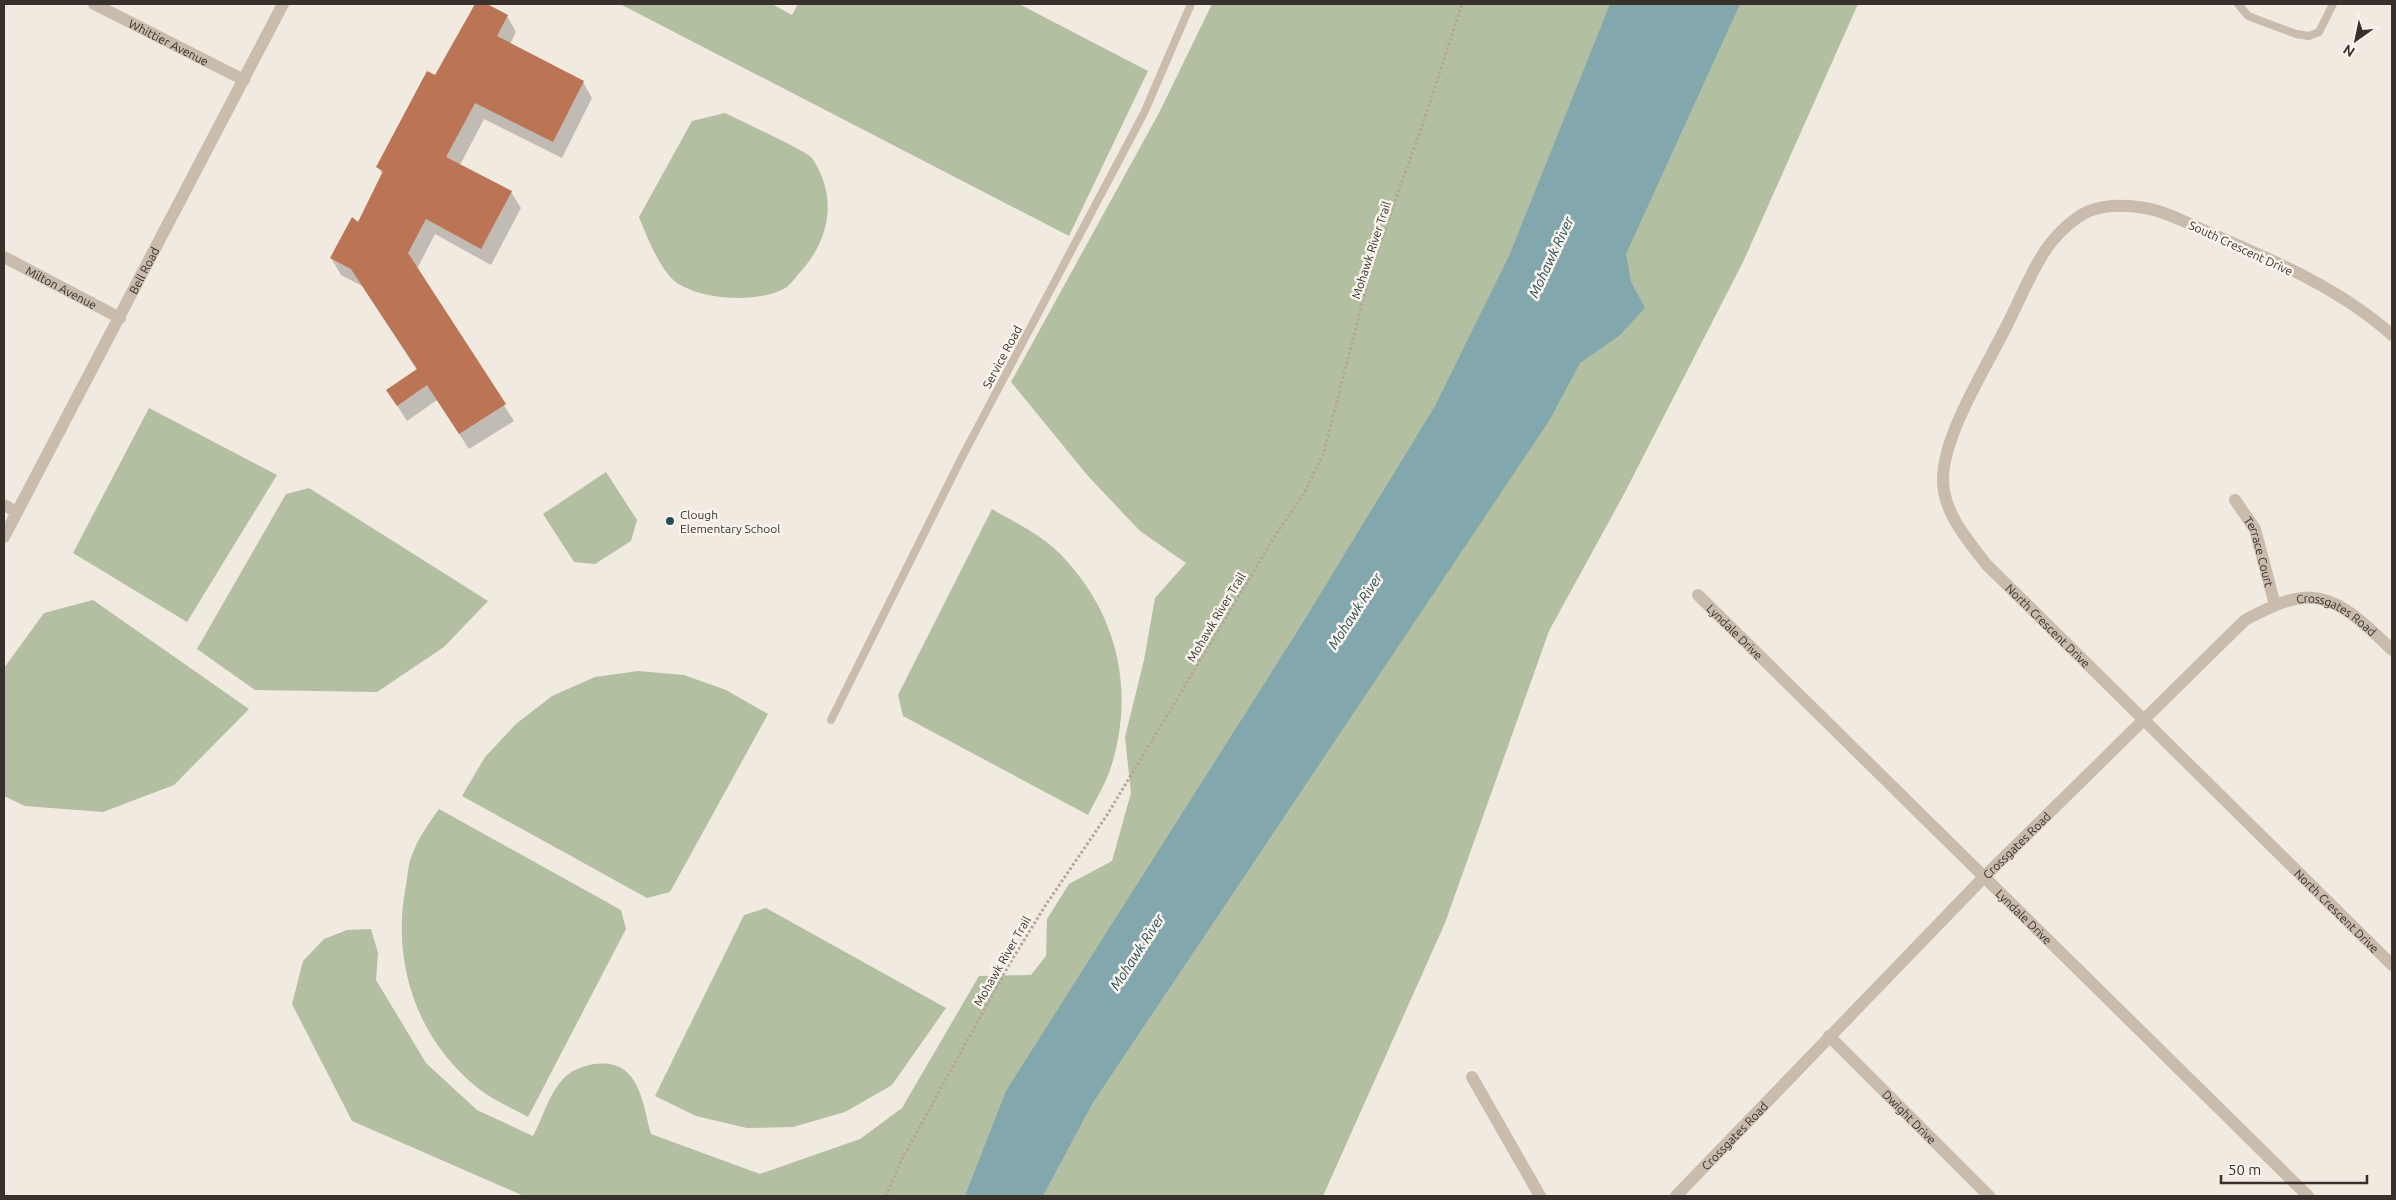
<svg xmlns="http://www.w3.org/2000/svg" width="2396" height="1200" font-family="Ubuntu,sans-serif">
  <style>
    .green { fill: #b3bfa1 }
    .water { fill: #82a7ac }
    .shadow { fill: #0003 }
    .building { fill: #bb7454 }
    .lines { fill: none; stroke-linecap: round; stroke-linejoin: round }
    .path { stroke: #b4a697; stroke-width: 3; stroke-dasharray: 2.5 2.5; stroke-linecap: butt }
    .service { stroke: #c9bcad; stroke-width: 8 }
    .minor { stroke: #c9bcad; stroke-width: 12 }
    .poi-dot { fill: #244f56; stroke: #f9f4ed; stroke-width: 2 }
    .labels { text-anchor: middle; dominant-baseline: central; stroke-width: 5; stroke-linejoin: round; paint-order: stroke }
    .street-label { font-size: 12px; fill: #38302b; stroke: #f9f4ed }
    .poi-label { font-size: 12px; fill: #38302b; stroke: #f9f4ed; text-anchor: start }
    .water-label { font-size: 14px; font-style: italic; fill: #244f56; stroke: #f9f4ed }
  </style>
  <rect width="100%" height="100%" fill="#f1eae0"/>
  <!-- green -->
  <g class="green">
    <polygon points="620,4 772,4 792,15 798,4 1019,4 1148,71 1069,236"/>
    <path d="M1212,4h646l-115,258 -119,232 -75,137 -104,292 -122,273h-799l-172,-75 -60,-117 11,-43 21,-22 23,-9 24,-1 7,24 -2,27 50,83 51,47 56,26c10,-18 15,-41 30,-57 8,-9 20,-13 31,-15 45,-6 48,36 57,70l109,40 100,-35 42,-31 77,-132 52,-1 15,-19 1,-37 22,-35 43,-23 19,-68 -6,-56 19,-77 11,-62 31,-35 -46,-32 -52,-55 -77,-94 148,-269z"/>
    <path d="M725,113c12,6 83,39 87,45 25,37 19,79 -10,112 -5,5 -10,13 -15,17 -27,17 -85,13 -110,-4 -16,-11 -31,-48 -38,-66l53,-96z"/>
    <polygon points="149,408 277,475 187,622 73,553"/>
    <polygon points="606,472 637,520 631,541 595,564 574,562 543,514"/>
    <polygon points="309,488 488,601 444,647 377,692 255,690 197,649 286,494"/>
    <path d="M992,509c24,14 53,28 72,49 54,58 71,133 47,209 -5,16 -15,32 -23,48l-185,-99 -5,-21z"/>
    <polygon points="93,600 249,709 174,785 103,812 25,806 4,796 4,668 44,613"/>
    <polygon points="638,671 684,675 726,690 768,714 670,892 647,898 462,796 485,757 516,724 552,696 595,677"/>
    <path d="M439,809l182,101 5,19 -98,188c-16,-9 -35,-17 -49,-28 -63,-50 -88,-127 -73,-204 2,-10 2,-21 6,-30 6,-17 17,-32 27,-46z"/>
    <polygon points="766,908 946,1008 892,1085 845,1112 793,1127 747,1128 696,1116 655,1096 744,915"/>
  </g>
  <!-- water -->
  <polygon class="water" points="1610,4 1740,4 1626,254 1631,282 1645,308 1619,336 1580,363 1549,421 1092,1104 1043,1196 965,1196 1006,1091 1297,632 1435,406 1509,256"/>
  <!-- shadow -->
  <polygon class="shadow" points="477,4 484,4 507,16 516,32 510,44 583,82 592,98 562,158 484,119 460,165 511,192 521,208 491,265 435,234 417,269 514,421 469,449 437,400 407,421 388,391 417,370 362,286 341,275 331,258 358,224 383,175 378,167 436,77"/>
  <!-- building -->
  <polygon class="building" points="475,4 487,4 508,15 497,36 584,81 553,142 475,103 446,157 512,191 481,249 426,219 408,253 506,404 459,434 427,385 397,406 386,390 417,369 351,269 330,258 352,217 358,222 383,171 376,167 427,71 435,75"/>
  <g class="lines">
    <!-- path -->
    <polyline class="path" points="886,1196 901,1161 1010,963 1045,906 1107,815 1280,528 1303,495 1323,455 1371,269 1426,114 1462,4"/>
    <!-- service -->
    <g class="service">
      <polyline points="2238,4 2248,16 2296,34 2309,36 2319,32 2333,4"/>
      <polyline points="831,720 962,457 1144,113 1191,4"/>
    </g>
    <!-- minor -->
    <g class="minor">
      <path id="s1" d="M94,4l150,76"/>
      <path id="s2" d="M4,257l116,61"/>
      <path id="s3" d="M2392,335c-51,-46 -117,-74 -180,-101 -21,-9 -44,-22 -67,-26 -18,-3 -38,-4 -56,3 -18,8 -36,27 -46,43 -14,22 -24,48 -36,71 -20,41 -63,108 -64,153 -1,33 24,61 43,86l406,401"/>
      <path id="s4" d="M2235,500l20,29 20,76"/>
      <polyline points="4,505 17,512"/>
      <path id="s5" d="M4,537l279,-533"/>
      <path id="s6" d="M1698,595l610,601"/>
      <path id="s7" d="M1829,1036l160,160"/>
      <polyline points="1472,1077 1540,1196"/>
      <path id="s8" d="M1676,1196l309,-320 260,-256c18,-9 37,-20 57,-22 35,-5 67,30 90,52"/>
    </g>
  </g>
  <!-- markers -->
  <circle class="poi-dot" cx="670" cy="521" r="5"/>
  <g class="labels">
    <!-- street labels -->
    <g class="street-label">
      <text stroke="none"><textPath href="#s1" startOffset="84">Whittier Avenue</textPath></text>
      <text transform="translate(2241 248) rotate(25)">South Crescent Drive</text>
      <text transform="translate(1371 250) rotate(-72)">Mohawk River Trail</text>
      <text stroke="none"><textPath href="#s5" startOffset="301">Bell Road</textPath></text>
      <text stroke="none"><textPath href="#s2" startOffset="65">Milton Avenue</textPath></text>
      <text transform="translate(1002 357) rotate(-62)">Service Road</text>
      <text stroke="none"><textPath href="#s4" startOffset="58">Terrace Court</textPath></text>
      <text transform="translate(1216 617) rotate(-59)">Mohawk River Trail</text>
      <text stroke="none"><textPath href="#s8" startOffset="910">Crossgates Road</textPath></text>
      <text stroke="none"><textPath href="#s3" startOffset="832">North Crescent Drive</textPath></text>
      <text stroke="none"><textPath href="#s6" startOffset="52">Lyndale Drive</textPath></text>
      <text stroke="none"><textPath href="#s8" startOffset="489">Crossgates Road</textPath></text>
      <text stroke="none"><textPath href="#s3" startOffset="1238">North Crescent Drive</textPath></text>
      <text stroke="none"><textPath href="#s6" startOffset="458">Lyndale Drive</textPath></text>
      <text transform="translate(1002 961) rotate(-60)">Mohawk River Trail</text>
      <text stroke="none"><textPath href="#s7" startOffset="114">Dwight Drive</textPath></text>
      <text stroke="none"><textPath href="#s8" startOffset="84">Crossgates Road</textPath></text>
    </g>
    <!-- poi labels -->
    <g class="poi-label">
      <text x="680" y="514">Clough<tspan x="680" dy="14">Elementary School</tspan></text>
    </g>
    <!-- water labels -->
    <g class="water-label">
      <text transform="translate(1551 257) rotate(-65)">Mohawk River</text>
      <text transform="translate(1355 611) rotate(-57)">Mohawk River</text>
      <text transform="translate(1137 952) rotate(-57)">Mohawk River</text>
    </g>
  </g>
  <!-- border -->
  <rect width="2396" height="1200" fill="none" stroke="#38302b" stroke-width="10"/>
  <!-- north arrow -->
  <g transform="translate(2356 40) rotate(213)" stroke="#f9f4ed" stroke-width="4" paint-order="stroke">
  <path d="M0-4L9 19L0 12L-9 19Z" fill="#38302b"/>
  <text y="-8" font-size="14" font-weight="bold" text-anchor="middle" fill="#38302b">N</text>
  </g>
  <!-- scale -->
  <path d="M2221 1175v8h146v-8" fill="none" stroke="#38302b" stroke-width="2.5"/>
  <text x="2228" y="1175" font-size="15" fill="#38302b" stroke="#f9f4ed" stroke-width="4" paint-order="stroke">50 m</text>
</svg>
